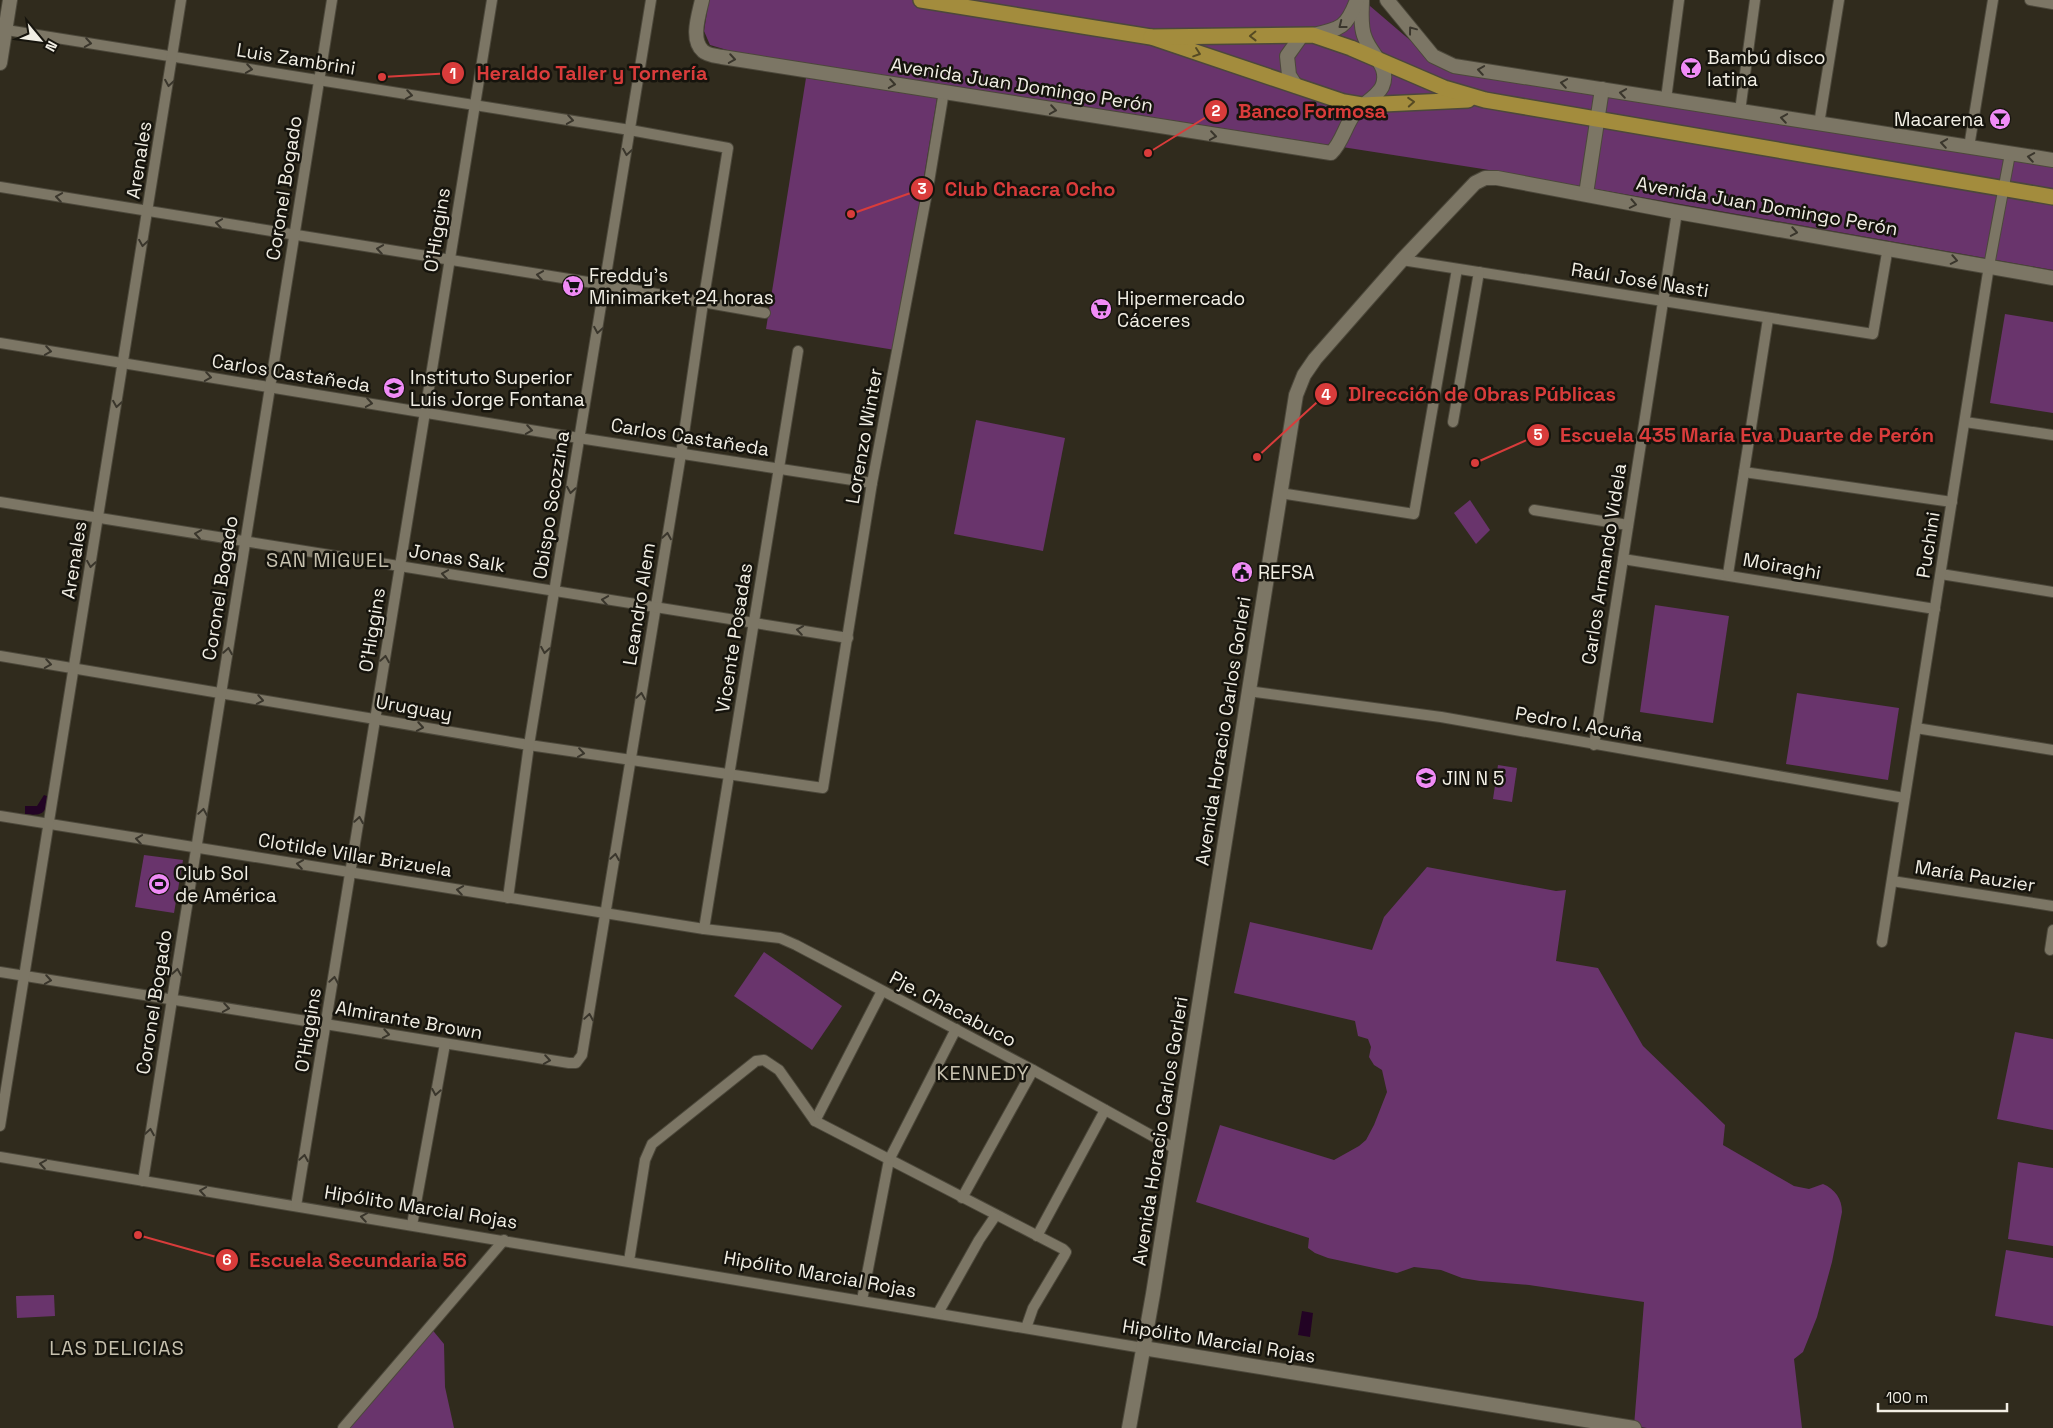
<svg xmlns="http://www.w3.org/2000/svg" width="2053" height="1428" font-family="'Space Grotesk',sans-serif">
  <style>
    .green { fill: #69346c }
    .water { fill: #220324 }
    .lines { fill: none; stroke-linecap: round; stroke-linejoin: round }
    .street-casing { stroke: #4c483b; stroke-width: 12 }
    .secondary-casing { stroke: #4c483b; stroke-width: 16 }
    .primary-casing { stroke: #4c483b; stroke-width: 18 }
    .street { stroke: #7c7665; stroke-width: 10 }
    .secondary { stroke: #7c7665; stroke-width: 14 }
    .primary { stroke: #a38c3d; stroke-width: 15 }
    .oneway { stroke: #3a362c }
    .oneway2 { stroke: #554a23 }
    .labels { text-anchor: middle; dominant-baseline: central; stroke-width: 5; stroke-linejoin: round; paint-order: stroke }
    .poi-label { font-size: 19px; fill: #f1eee4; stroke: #16140d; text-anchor: start }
    .street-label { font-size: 19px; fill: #f1eee4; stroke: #16140d }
    .neighbourhood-label { font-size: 20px; letter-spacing: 1px; fill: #c6c0ae; stroke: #16140d }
    .leader { fill: none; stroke: #d93c3b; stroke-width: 2 }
    .callout-dot { fill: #d93c3b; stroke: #16140d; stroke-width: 2 }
    .mark-label { font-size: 15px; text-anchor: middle; font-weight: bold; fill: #fff }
    .callout-label { font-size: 20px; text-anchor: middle; font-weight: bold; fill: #d93c3b; stroke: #16140d; stroke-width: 5; stroke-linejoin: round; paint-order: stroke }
  </style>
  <rect width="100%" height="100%" fill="#302b1d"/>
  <!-- green -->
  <g class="green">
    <polygon points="709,0 1363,0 1445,70 2053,167 2053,270 1483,169 734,52 710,45 704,31"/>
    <polygon points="806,78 937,98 895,350 766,329"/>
    <polygon points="2005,314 2053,322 2053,413 1990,403"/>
    <polygon points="976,420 1065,438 1043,551 954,534"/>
    <polygon points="1470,500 1490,530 1476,544 1454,513"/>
    <polygon points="1655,605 1729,616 1713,723 1640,712"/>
    <polygon points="1797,693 1899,708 1888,780 1786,764"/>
    <polygon points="1498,765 1517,768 1512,802 1493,799"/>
    <polygon points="144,855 183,860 174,913 135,907"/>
    <path d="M1427,867l129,24 10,-1 -10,71 42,7 45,78 82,79 -2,20 71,41 15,3 14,-5c12,5 19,15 19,28l-10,50 -15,55 -14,35 -9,7 8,69h-155l-13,-2 10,-124 -115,-17 -49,-4 -18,-3 -21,-8 -27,-3 -17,6 -69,-15 -13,-5 -7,-5 1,-10 -113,-36 24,-77 114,35 25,-14 7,-6 8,-15 13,-33 -5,-22 -8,-5 -5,-8 2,-10 -3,-8 -10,-3 -3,-15 -121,-28 16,-71 122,28 12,-33z"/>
    <polygon points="764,952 842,1006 812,1050 734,996"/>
    <polygon points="2015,1032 2053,1039 2053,1130 1997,1119"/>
    <polygon points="2018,1162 2053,1168 2053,1246 2008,1239"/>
    <polygon points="2006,1250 2053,1258 2053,1326 1995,1316"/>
    <polygon points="54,1295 55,1316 17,1318 16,1296"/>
    <polygon points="430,1327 444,1344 445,1387 454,1428 343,1428"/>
  </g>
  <!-- water -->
  <g class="water">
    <path d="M44,795l5,2c-3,17 -7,19 -24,17v-8h12z"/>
    <polygon points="1302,1311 1313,1313 1310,1337 1298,1335"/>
  </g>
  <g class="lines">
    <!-- street casing -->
    <g class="street-casing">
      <g id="street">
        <polyline points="2030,0 2053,4"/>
        <polyline points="0,29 630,130 728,148 703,303 681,454 582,1055 576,1063 569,1063 0,972"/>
        <polyline points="1666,99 1679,0"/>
        <polyline points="1740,111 1755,0"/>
        <polyline points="1819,124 1839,0"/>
        <polyline points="1969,147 1993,0"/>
        <polyline points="0,187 606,285 765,313"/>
        <polyline points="1402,260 1873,334 1888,247"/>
        <polyline points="0,343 579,438 872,483"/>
        <polyline points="1453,422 1479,272"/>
        <polyline points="1965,422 2053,435"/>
        <polyline points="1744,472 1952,502"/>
        <polyline points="1280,493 1414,514 1457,269"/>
        <polyline points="0,502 848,638"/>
        <polyline points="1534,510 1628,525"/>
        <polyline points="1623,559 1935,609"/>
        <polyline points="1728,574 1768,319"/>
        <polyline points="1941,574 2053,592"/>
        <polyline points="0,656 529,745 823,788 872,483 929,182 944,91"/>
        <polyline points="1248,691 1441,717 1904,798"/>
        <polyline points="1916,728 2053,750"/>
        <polyline points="1594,745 1677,212"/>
        <polyline points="0,816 704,929 780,938 796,945 1033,1070 1176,1149"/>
        <polyline points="1892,881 2053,906"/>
        <polyline points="508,898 529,745 651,0"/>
        <polyline points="704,929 798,351"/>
        <polyline points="1882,942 1989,266 2010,154"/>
        <polyline points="2050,950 2053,930"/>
        <polyline points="815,1121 882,991"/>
        <polyline points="0,1126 181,0"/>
        <polyline points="0,1157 1143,1348"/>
        <polyline points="143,1181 332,0"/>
        <polyline points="962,1198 1033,1070"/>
        <polyline points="296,1206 492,0"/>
        <polyline points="412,1225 445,1044"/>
        <polyline points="1037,1236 1105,1110"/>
        <polyline points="629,1261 645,1160 652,1144 756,1061 764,1060 779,1070 815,1121 1063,1249 1066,1252 1064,1256 1033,1308 1026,1328"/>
        <polyline points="862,1300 889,1160 956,1029"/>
        <polyline points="938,1313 979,1240 996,1215"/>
        <polyline points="343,1428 504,1240"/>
      </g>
    </g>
    <!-- secondary casing -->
    <g class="secondary-casing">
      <g id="secondary">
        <path d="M702,0c-3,14 -12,40 1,51 4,4 13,5 19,6l609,96c11,-10 14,-27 23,-39 8,-10 22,-16 28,-27 9,-20 -11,-32 -17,-49 -5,-11 -3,-26 -3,-38"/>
        <polyline points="1387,0 1433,56 1454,66 2053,160"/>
        <path d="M1313,35c28,-6 34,-8 44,-35"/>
        <polyline points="0,63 10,0"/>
        <polyline points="1296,86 1289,75 1287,56 1302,35"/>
        <polyline points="1586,194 1602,89"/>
        <polyline points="1143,1348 1634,1428"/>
        <polyline points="1129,1428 1153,1294 1296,395 1304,375 1315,359 1402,260 1475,183 1485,178 1497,178 1677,212 2053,278"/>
      </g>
    </g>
    <!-- primary casing -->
    <g class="primary-casing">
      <g id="primary">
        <polyline points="921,0 1151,37 1344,102 1362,105 1468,100"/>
        <polyline points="1151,37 1313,35 1351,48 1444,88 1485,100 2053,197"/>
      </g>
    </g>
    <!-- street -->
    <use href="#street" class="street"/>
    <!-- secondary -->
    <use href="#secondary" class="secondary"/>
    <!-- primary -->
    <use href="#primary" class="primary"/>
  </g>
  <!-- one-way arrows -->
  <defs><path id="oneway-chevron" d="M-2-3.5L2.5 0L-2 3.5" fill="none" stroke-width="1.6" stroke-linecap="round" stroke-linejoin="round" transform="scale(1.25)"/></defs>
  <g class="oneway">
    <use href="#oneway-chevron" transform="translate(1342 25) rotate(142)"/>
    <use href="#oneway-chevron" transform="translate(1412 30) rotate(-127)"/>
    <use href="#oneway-chevron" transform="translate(88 43) rotate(9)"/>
    <use href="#oneway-chevron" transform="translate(732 59) rotate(9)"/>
    <use href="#oneway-chevron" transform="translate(249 69) rotate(9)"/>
    <use href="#oneway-chevron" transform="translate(1481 70) rotate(-171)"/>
    <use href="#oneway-chevron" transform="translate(169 83) rotate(99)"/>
    <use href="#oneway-chevron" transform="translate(1564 83) rotate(-171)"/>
    <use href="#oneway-chevron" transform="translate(892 84) rotate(9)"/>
    <use href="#oneway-chevron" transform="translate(1623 93) rotate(-171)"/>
    <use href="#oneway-chevron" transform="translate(409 95) rotate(9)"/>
    <use href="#oneway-chevron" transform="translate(1053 110) rotate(9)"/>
    <use href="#oneway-chevron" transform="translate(1784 118) rotate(-171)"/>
    <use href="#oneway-chevron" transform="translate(570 120) rotate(9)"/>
    <use href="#oneway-chevron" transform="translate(1213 136) rotate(8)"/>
    <use href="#oneway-chevron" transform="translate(1944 143) rotate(-171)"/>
    <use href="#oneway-chevron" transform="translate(627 152) rotate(99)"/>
    <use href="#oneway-chevron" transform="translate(2031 157) rotate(-171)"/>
    <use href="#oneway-chevron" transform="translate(59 197) rotate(-171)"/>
    <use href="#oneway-chevron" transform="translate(1633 204) rotate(11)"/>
    <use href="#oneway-chevron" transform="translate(219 223) rotate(-171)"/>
    <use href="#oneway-chevron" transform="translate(1794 232) rotate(10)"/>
    <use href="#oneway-chevron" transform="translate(143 243) rotate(99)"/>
    <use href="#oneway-chevron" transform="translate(380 249) rotate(-171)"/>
    <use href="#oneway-chevron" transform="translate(1954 260) rotate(11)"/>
    <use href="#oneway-chevron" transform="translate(540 275) rotate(-171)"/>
    <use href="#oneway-chevron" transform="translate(598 330) rotate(100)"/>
    <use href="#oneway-chevron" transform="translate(48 351) rotate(9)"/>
    <use href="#oneway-chevron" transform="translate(208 377) rotate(9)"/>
    <use href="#oneway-chevron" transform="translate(369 403) rotate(9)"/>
    <use href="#oneway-chevron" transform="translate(117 404) rotate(99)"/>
    <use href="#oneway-chevron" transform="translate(529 430) rotate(9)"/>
    <use href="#oneway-chevron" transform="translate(571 490) rotate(99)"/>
    <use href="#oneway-chevron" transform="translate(198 534) rotate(-171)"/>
    <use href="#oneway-chevron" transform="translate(667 536) rotate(-81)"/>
    <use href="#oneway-chevron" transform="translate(91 564) rotate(99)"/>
    <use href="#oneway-chevron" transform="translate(445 574) rotate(-171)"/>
    <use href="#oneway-chevron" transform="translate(605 600) rotate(-171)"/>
    <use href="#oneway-chevron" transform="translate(800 630) rotate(-171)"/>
    <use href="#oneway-chevron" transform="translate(545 650) rotate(99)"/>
    <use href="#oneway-chevron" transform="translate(228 651) rotate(-81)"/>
    <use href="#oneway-chevron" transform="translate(385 659) rotate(-81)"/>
    <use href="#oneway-chevron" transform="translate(48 664) rotate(9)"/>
    <use href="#oneway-chevron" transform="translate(641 696) rotate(-81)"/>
    <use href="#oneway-chevron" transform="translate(260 700) rotate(10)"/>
    <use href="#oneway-chevron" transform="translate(420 727) rotate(10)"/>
    <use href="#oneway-chevron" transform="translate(581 753) rotate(8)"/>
    <use href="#oneway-chevron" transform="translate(203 812) rotate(-81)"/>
    <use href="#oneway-chevron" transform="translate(359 820) rotate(-81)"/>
    <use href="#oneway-chevron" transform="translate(139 839) rotate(-171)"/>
    <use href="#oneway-chevron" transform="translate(615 857) rotate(-81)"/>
    <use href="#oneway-chevron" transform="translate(300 864) rotate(-171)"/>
    <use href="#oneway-chevron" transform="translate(460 890) rotate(-171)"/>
    <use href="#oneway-chevron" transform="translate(177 972) rotate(-81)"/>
    <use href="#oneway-chevron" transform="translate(48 980) rotate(9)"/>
    <use href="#oneway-chevron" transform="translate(334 980) rotate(-81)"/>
    <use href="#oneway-chevron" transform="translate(226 1008) rotate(9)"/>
    <use href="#oneway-chevron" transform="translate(589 1017) rotate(-81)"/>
    <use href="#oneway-chevron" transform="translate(386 1034) rotate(10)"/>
    <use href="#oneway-chevron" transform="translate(547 1060) rotate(9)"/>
    <use href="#oneway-chevron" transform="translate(436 1092) rotate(100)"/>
    <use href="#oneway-chevron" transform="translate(150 1132) rotate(-81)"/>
    <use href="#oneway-chevron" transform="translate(304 1158) rotate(-80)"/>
    <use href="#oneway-chevron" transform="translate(43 1164) rotate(-171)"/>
    <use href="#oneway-chevron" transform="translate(203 1191) rotate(-171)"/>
    <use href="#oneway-chevron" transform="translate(364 1217) rotate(-171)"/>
  </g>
  <g class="oneway2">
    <use href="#oneway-chevron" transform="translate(1253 36) rotate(179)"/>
    <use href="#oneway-chevron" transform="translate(1197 53) rotate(19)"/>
    <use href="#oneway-chevron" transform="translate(1411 102) rotate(-4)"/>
  </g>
  <!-- icons -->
  <defs>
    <g id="bar-disc" transform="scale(1.125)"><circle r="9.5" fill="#f08bf6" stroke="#16140d"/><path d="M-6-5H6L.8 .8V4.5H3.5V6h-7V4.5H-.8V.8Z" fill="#111"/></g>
    <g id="supermarket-disc" transform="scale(1.125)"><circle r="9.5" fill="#f08bf6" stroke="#16140d"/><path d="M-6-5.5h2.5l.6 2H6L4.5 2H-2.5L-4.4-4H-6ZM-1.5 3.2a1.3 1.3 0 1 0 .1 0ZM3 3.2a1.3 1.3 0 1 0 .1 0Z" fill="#111"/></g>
    <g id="university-disc" transform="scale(1.125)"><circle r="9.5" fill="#f08bf6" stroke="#16140d"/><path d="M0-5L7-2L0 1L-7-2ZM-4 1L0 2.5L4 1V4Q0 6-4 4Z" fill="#111"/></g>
    <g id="civic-disc" transform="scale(1.125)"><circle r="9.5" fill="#f08bf6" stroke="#16140d"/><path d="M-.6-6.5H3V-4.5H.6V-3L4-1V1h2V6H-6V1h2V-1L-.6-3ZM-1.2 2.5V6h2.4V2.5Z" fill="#111"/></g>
    <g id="school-disc" transform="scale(1.125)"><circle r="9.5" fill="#f08bf6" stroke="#16140d"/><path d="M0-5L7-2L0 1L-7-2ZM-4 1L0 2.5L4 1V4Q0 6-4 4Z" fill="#111"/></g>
    <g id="stadium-disc" transform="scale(1.125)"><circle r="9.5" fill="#f08bf6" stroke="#16140d"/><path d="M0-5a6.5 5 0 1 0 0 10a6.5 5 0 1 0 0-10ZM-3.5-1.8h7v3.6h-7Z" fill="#111"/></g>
  </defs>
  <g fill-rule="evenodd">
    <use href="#bar-disc" x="1691" y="68"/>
    <use href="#bar-disc" x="2000" y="119"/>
    <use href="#supermarket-disc" x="573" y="286"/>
    <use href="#supermarket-disc" x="1101" y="309"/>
    <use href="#university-disc" x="394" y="388"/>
    <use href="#civic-disc" x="1242" y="572"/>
    <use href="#school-disc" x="1426" y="778"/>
    <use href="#stadium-disc" x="159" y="884"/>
  </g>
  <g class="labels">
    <!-- poi labels -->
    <g class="poi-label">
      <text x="1707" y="57">Bambú disco<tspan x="1707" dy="22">latina</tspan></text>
      <text x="1984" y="119" text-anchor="end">Macarena</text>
      <text x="589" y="275">Freddy's<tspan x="589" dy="22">Minimarket 24 horas</tspan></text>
      <text x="1117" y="298">Hipermercado<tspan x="1117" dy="22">Cáceres</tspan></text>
      <text x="410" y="377">Instituto Superior<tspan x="410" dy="22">Luis Jorge Fontana</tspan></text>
      <text x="1258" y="572">REFSA</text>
      <text x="1442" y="778">JIN N 5</text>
      <text x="175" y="873">Club Sol<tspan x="175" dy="22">de América</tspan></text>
    </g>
    <!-- street labels -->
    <g class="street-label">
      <text transform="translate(296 59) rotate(9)">Luis Zambrini</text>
      <text transform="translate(1022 85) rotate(9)">Avenida Juan Domingo Perón</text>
      <text transform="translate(139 160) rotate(-81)">Arenales</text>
      <text transform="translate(284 188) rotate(-81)">Coronel Bogado</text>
      <text transform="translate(1767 206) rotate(10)">Avenida Juan Domingo Perón</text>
      <text transform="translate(437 230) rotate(-81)">O'Higgins</text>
      <text transform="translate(1640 280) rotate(9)">Raúl José Nasti</text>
      <text transform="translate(291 373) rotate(9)">Carlos Castañeda</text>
      <text transform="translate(864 436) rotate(-80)">Lorenzo Winter</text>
      <text transform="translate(690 437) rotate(9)">Carlos Castañeda</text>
      <text transform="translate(551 505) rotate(-81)">Obispo Scozzina</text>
      <text transform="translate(1928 545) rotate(-81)">Puchini</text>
      <text transform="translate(457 558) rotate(9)">Jonas Salk</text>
      <text transform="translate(74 560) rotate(-81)">Arenales</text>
      <text transform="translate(1604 564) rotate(-81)">Carlos Armando Videla</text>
      <text transform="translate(1782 566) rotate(10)">Moiraghi</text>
      <text transform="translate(220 588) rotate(-81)">Coronel Bogado</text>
      <text transform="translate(639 604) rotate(-81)">Leandro Alem</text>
      <text transform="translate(372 630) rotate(-81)">O'Higgins</text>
      <text transform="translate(734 638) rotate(-81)">Vicente Posadas</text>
      <text transform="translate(414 708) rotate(10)">Uruguay</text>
      <text transform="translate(1579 724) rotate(10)">Pedro I. Acuña</text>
      <text transform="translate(1223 731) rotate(-81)">Avenida Horacio Carlos Gorleri</text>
      <text transform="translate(355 855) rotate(9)">Clotilde Villar Brizuela</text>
      <text transform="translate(1975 876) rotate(9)">María Pauzier</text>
      <text transform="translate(154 1002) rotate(-81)">Coronel Bogado</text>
      <text transform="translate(953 1009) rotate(28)">Pje. Chacabuco</text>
      <text transform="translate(409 1020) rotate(10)">Almirante Brown</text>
      <text transform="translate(308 1030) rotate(-81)">O'Higgins</text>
      <text transform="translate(1160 1131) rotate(-81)">Avenida Horacio Carlos Gorleri</text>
      <text transform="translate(421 1207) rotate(9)">Hipólito Marcial Rojas</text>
      <text transform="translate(820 1274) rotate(10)">Hipólito Marcial Rojas</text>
      <text transform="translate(1219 1341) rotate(9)">Hipólito Marcial Rojas</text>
    </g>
    <!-- neighbourhood labels -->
    <g class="neighbourhood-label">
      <text x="328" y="560">SAN MIGUEL</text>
      <text x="983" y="1073">KENNEDY</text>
      <text x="117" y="1348">LAS DELICIAS</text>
    </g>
  </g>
  <!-- callouts -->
  <path class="leader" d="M382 77L453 73M1148 153L1216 111M851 214L922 189M1257 457L1326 394M1475 463L1538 435M138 1235L227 1260"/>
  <g class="callout-dot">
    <circle cx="382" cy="77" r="5"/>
    <circle cx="1148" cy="153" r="5"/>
    <circle cx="851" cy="214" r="5"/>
    <circle cx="1257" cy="457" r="5"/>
    <circle cx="1475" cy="463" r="5"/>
    <circle cx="138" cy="1235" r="5"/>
    <circle cx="453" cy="73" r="12"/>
    <circle cx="1216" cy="111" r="12"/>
    <circle cx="922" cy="189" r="12"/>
    <circle cx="1326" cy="394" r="12"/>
    <circle cx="1538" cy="435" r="12"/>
    <circle cx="227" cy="1260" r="12"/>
  </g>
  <g class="mark-label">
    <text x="453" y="79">1</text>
    <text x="1216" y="116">2</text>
    <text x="922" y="194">3</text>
    <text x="1326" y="400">4</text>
    <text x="1538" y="440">5</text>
    <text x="227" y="1265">6</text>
  </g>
  <g class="callout-label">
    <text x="592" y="80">Heraldo Taller y Tornería</text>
    <text x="1312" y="118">Banco Formosa</text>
    <text x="1030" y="196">Club Chacra Ocho</text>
    <text x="1482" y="401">DIrección de Obras Públicas</text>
    <text x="1747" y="442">Escuela 435 María Eva Duarte de Perón</text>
    <text x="358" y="1267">Escuela Secundaria 56</text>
  </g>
  <!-- north arrow -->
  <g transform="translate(40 40) rotate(119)" stroke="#16140d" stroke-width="4" paint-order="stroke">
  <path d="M0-4L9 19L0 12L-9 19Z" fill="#f1eee4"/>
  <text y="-8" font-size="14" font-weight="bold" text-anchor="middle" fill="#f1eee4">N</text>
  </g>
  <!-- scale -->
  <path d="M1878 1403v8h129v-8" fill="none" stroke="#f1eee4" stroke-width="2.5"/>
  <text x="1886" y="1403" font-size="15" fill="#f1eee4" stroke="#16140d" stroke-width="4" paint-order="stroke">100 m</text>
</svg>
